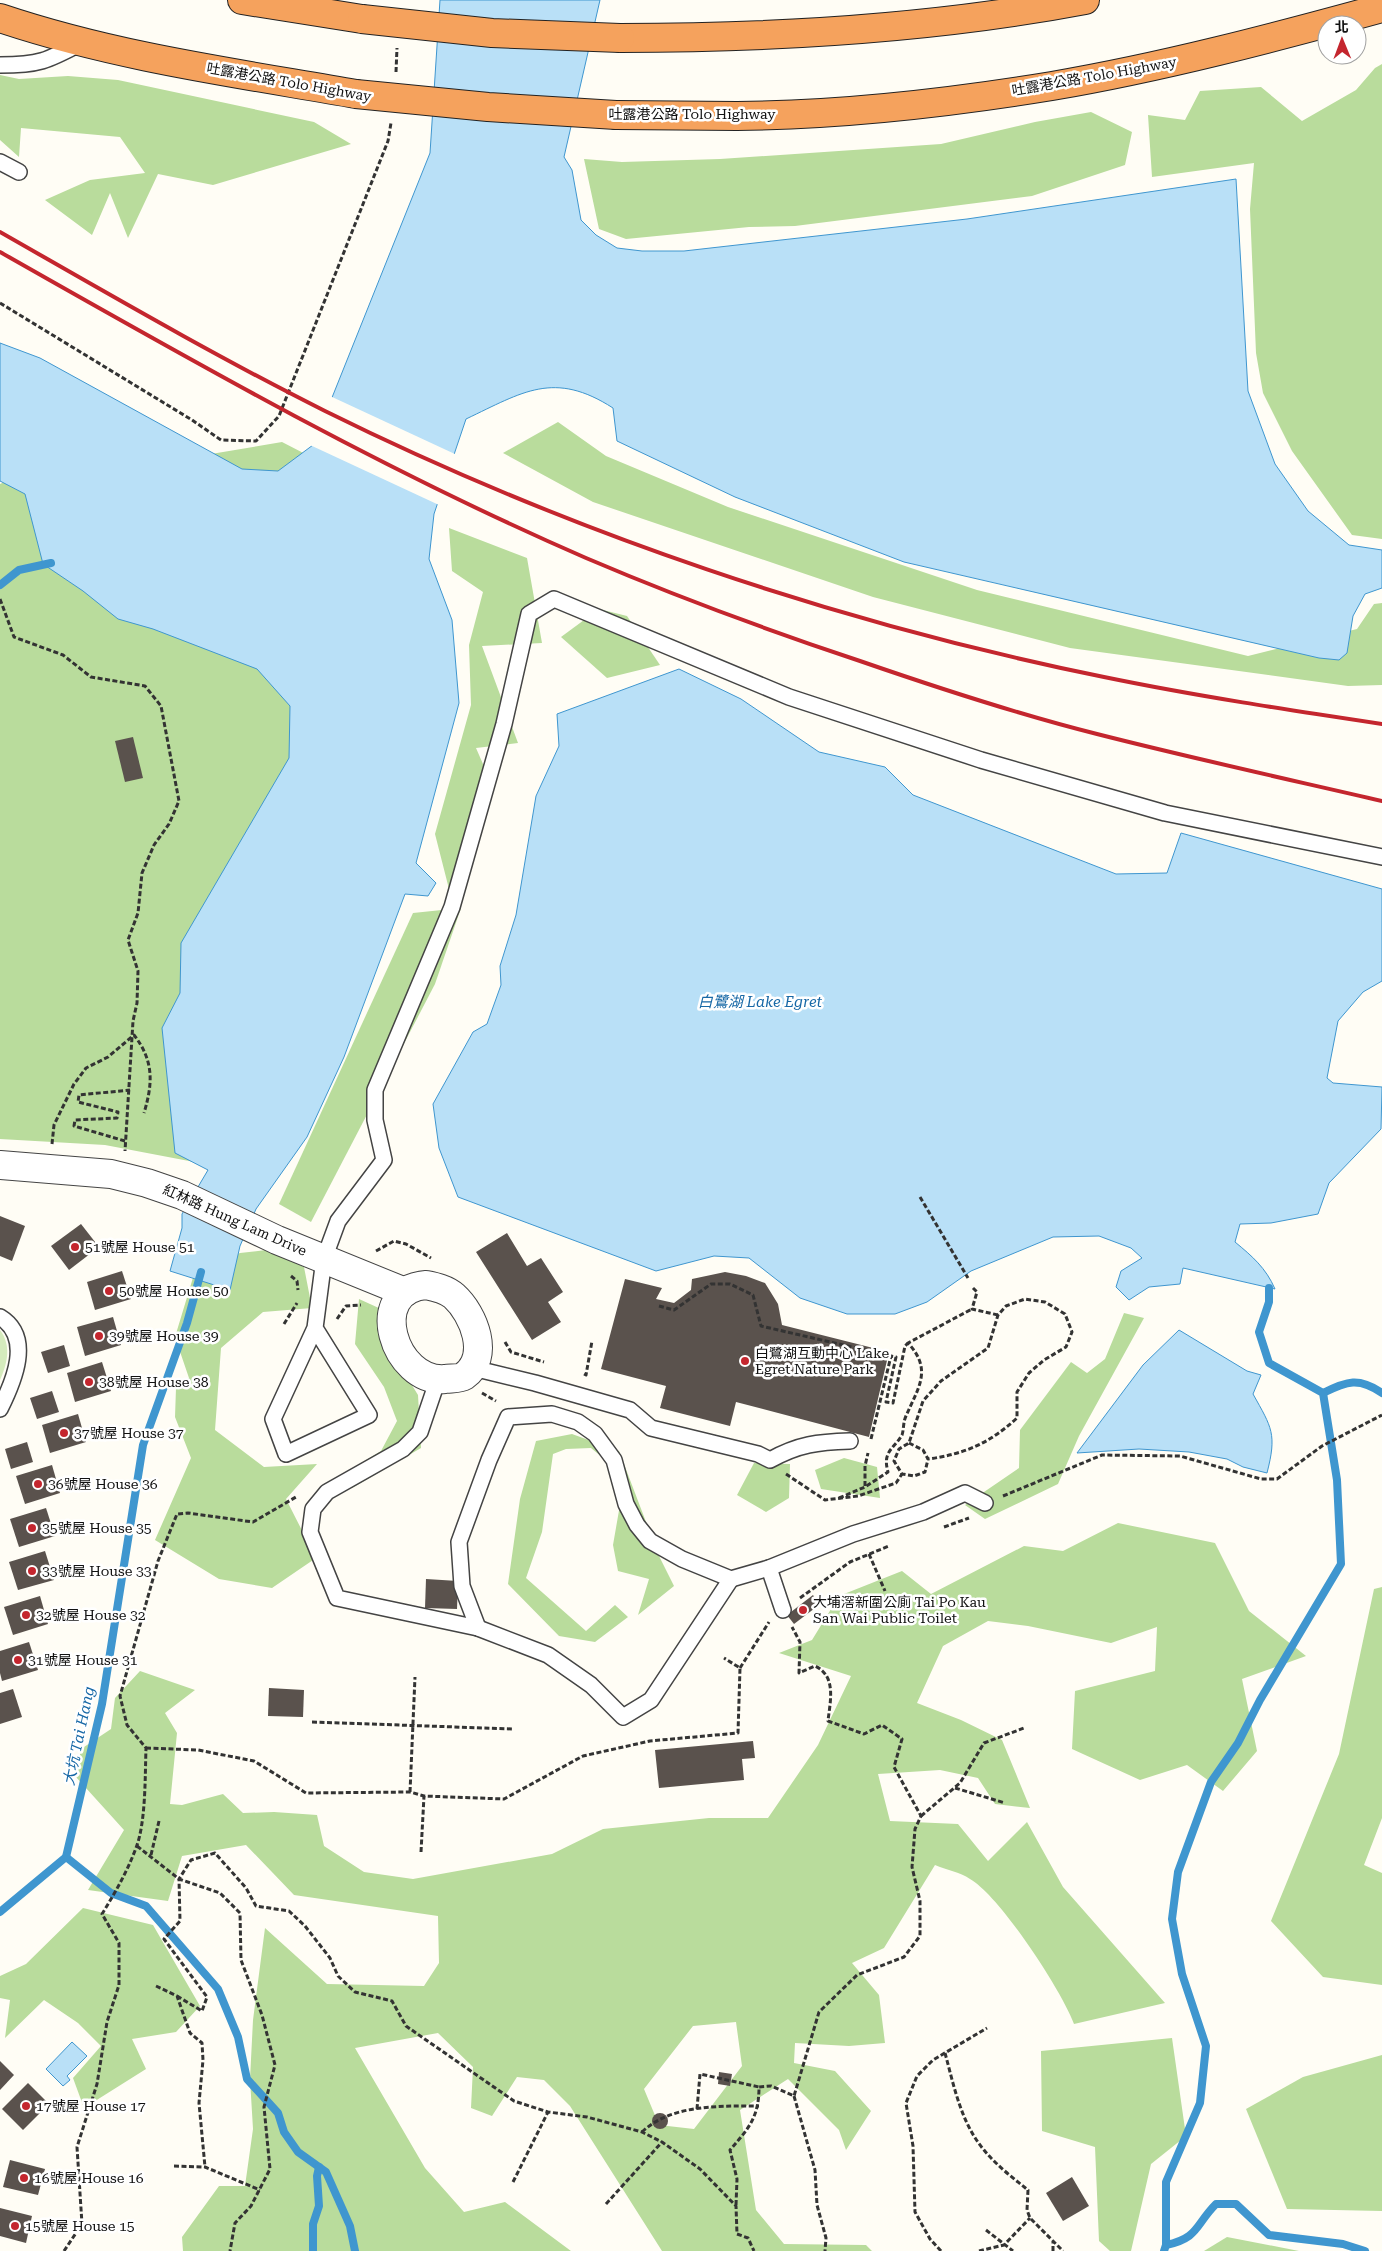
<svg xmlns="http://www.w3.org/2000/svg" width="1382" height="2251" font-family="'Roboto Serif','Noto Sans TC',serif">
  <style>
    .green { fill: #d5ebbd }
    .forest { fill: #b9dc9c; fill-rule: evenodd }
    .water { fill: #b9e0f7; stroke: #3f96cf }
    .pier { fill: #fffdf5 }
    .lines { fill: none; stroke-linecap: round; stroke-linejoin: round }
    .stream { stroke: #3f96cf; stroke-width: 8 }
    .building { fill: #5a524d }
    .lane-casing { stroke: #444; stroke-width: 18 }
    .street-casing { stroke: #444; stroke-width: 30 }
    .highway-casing { stroke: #222; stroke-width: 30 }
    .path { stroke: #333; stroke-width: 3; stroke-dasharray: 5 2.5; stroke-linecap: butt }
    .lane { stroke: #fff; stroke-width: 15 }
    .street { stroke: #fff; stroke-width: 28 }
    .highway { stroke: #f5a25d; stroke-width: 28 }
    .rail { stroke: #c4262e; stroke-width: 4 }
    .highway-bridge-casing { stroke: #222; stroke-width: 30; stroke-linecap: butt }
    .highway-bridge { stroke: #f5a25d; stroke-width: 28 }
    .poi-dot { fill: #c4262e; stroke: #fff; stroke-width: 2 }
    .labels { text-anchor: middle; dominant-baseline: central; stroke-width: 5; stroke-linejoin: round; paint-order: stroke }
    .street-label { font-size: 14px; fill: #111; stroke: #fff }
    .poi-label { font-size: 14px; fill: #111; stroke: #fff; text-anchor: start }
    .water-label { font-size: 15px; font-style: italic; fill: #1768a6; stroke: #fff }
  </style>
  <rect width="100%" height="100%" fill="#fffdf5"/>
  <!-- green -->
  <path class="green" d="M0,1330c12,16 7,34 0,50z"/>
  <!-- forest -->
  <g class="forest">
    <polygon points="1382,64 1382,539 1352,535 1292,451 1263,393 1256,353 1250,209 1254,163 1152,177 1148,115 1185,120 1200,91 1261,87 1302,121 1356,90 1375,68"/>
    <polygon points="0,75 19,79 68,76 118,80 314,122 351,144 213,185 158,174 128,238 110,193 92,235 45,200 90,180 145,173 120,137 21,128 19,157 0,140"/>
    <polygon points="1091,112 1132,132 1125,165 1032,196 795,226 749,227 626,239 599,229 584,159 622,162 720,159 941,144 1035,122"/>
    <polygon points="558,422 606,456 728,507 977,590 1248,656 1357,629 1374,604 1382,603 1382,685 1348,686 1070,648 873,597 593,502 503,453"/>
    <polygon points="282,442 315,459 335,549 210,1165 105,1145 0,1139 0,484 44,463 205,455"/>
    <polygon points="449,528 527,558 542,643 482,646 518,743 476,748 493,787 449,889 435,834 471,705 469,645 483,592 452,571"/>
    <polygon points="599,609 627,616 660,665 607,678 561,637"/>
    <polygon points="461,908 435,984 311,1222 279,1204 413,913"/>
    <polygon points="266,1250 304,1267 312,1308 263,1312 221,1348 215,1430 264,1467 317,1464 286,1499 316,1558 272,1588 219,1579 155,1540 191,1458 175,1417 176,1388 189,1378 175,1337 195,1271 240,1253"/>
    <polygon points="359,1299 381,1309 386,1343 418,1395 421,1448 352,1488 340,1476 381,1451 397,1421 384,1387 355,1344"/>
    <polygon points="1124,1313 1144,1318 1079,1436 1058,1484 985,1519 965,1505 1019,1468 1020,1430 1071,1362 1087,1373 1105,1359"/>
    <polygon points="572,1434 619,1451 659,1556 674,1586 638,1615 649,1579 618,1571 613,1545 625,1476 591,1448 566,1449 553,1454 542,1532 526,1578 586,1631 615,1605 628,1617 595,1642 559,1636 508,1584 520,1499 536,1441"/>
    <polygon points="844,1458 877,1467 880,1498 821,1489 815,1470"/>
    <polygon points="754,1463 790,1464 789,1498 766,1512 737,1495"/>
    <path d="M1118,1523l97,20 34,68 57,45 -64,23 15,72 -34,40 -36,-26 -47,15 -68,-31 3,-58 80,-20 2,-44 -46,16 -83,-17 -40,-5 -45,25 -26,57 44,17 41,20 28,68 -35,-4 -17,-26 -38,-8 -62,4 12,47 68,3 30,37 39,-39 36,65 102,116 -91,21c-12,-33 -74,-128 -104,-145 -10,-7 -24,-9 -35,-14l-51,83 -32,15 27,32 6,48 -36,3 -54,-3 -1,20 41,8 36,40 -25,39 -7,-20 -51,-51 -48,31 16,100 28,34 82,1 6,6h-210l-92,-145 -26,-26 -27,-3 -25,39 -21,-8 2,-41 -35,-34 -83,15 70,120 39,44 41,-10 66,49h-388l-1,-14 37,-51h26l8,-57 -3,-50 3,-59 12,-92 62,56 97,2 15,-23 -1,-47 -144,-21 -48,-50 -64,11 -14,45 -80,-11 36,-60 -48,-53 5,-28 30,-20 4,-31 25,-27 55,19 -30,23 12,20 -7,71 12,1 41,-11 20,19 31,-1 43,3 7,31 40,26 49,7 139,-25 51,-25 106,-11h59l50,-73 33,-69 -72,-23 33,-13 27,-44 63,-25 29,23 93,-48 39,5zM736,2022l6,44 -48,63 -35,-4 -15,-36 49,-63z"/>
    <polygon points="1382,1587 1382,1818 1364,1865 1382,1873 1382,1985 1323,1977 1271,1921 1339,1754 1374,1589"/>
    <polygon points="83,1908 153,1925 200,2006 176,2032 132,2039 146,2069 84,2108 73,2078 101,2046 78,2023 44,2000 5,2038 10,2000 0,1998 0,1976 26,1964"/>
    <polygon points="1172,2038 1186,2136 1151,2164 1131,2251 1110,2251 1099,2241 1095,2147 1042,2131 1041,2051"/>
    <polygon points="1382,2055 1382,2211 1287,2209 1246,2109 1303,2077"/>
    <polygon points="1227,2237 1299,2251 1204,2251"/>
  </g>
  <!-- water -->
  <g class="water">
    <path d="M440,0h160l-36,157 8,13 9,50 15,15 21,13 25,3h42l283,-32 269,-40 12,212 27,73 33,47 41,34 33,5v38l-17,6 -12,22 -6,37 -8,7 -20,-2 -415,-96 -169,-65 -118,-56 -4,-33c-59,-38 -90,-16 -147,11l-32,95 -5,45 23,61 7,83 -43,160 20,20 -8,13 -23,-2 -61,163 -37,80 -51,72 -16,37 -10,44 -60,-19 12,-43v-14l26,-44 -33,-17 -13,-125 18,-35 1,-50 108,-185 1,-52 -33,-37 -104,-40 -35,-10 -35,-28 -40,-27 -18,-70 -25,-13v-138l40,15 202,111 36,2 35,-26 117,-292z"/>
    <path d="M679,669l62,30 78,53 66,15 28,28 203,79 51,-1 14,-40 201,56v92l-19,11 -25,29 -11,57 6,5 49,4 -1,42 -52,54 -11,31 -47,9 -31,1 -5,18c17,14 31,26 40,47l-92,-21 -3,16 -31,3 -20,13 -13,-13 5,-16 21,-13 -11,-10 -32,-12 -46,1 -82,34 -44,31 -32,12h-48l-47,-16 -51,-40 -35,-2 -58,15 -198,-74 -19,-49 -6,-44 40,-72 14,-8 14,-39 -1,-19 16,-51 20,-119 23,-50 -2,-32z"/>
    <path d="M1179,1330l68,41 14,4 -8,19c19,34 24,40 14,79l-24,-6 -16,-8 -38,-7 -50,-3 -62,4 66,-88z"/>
    <polygon points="72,2042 87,2056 67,2076 70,2080 63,2086 46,2069"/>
  </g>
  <!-- pier -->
  <polygon class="pier" points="330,396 457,455 439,505 310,445"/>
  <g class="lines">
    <!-- stream -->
    <g class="stream">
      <polyline points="0,585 19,570 51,563"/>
      <path d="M1323,1393c24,-12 36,-16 59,0"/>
      <polyline points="66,1857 111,1893 146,1906 218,1989 238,2037 247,2079 278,2113 284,2132 298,2152 326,2172 350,2226 355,2251"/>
      <polyline points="0,1912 66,1857 102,1704 143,1445 187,1323 201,1272"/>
      <path d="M1166,2245c33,-7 29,-20 50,-41h20l33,31 74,9 22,7"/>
      <polyline points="313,2251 313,2224 319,2206 317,2176 319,2167"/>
      <polyline points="1164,2251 1166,2245 1166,2182 1200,2103 1206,2046 1182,1974 1172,1919 1178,1872 1211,1782 1238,1743 1260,1700 1341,1564 1337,1480 1323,1393 1269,1363 1259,1332 1269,1302 1269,1288"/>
    </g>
  </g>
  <!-- building -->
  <g class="building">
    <polygon points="133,737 143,778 125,782 115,741"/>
    <polygon points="0,1216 25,1226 12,1261 0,1256"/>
    <polygon points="81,1224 99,1247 69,1270 51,1246"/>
    <polygon points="507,1233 527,1266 541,1258 563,1292 548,1302 561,1322 532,1340 476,1252"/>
    <polygon points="122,1271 131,1299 95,1310 87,1282"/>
    <polygon points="725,1272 746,1276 765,1283 778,1304 782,1325 889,1352 869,1437 736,1402 730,1426 660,1408 666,1386 601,1369 625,1279 662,1288 656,1299 674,1303 691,1290 692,1279"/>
    <polygon points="113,1317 121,1345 85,1356 77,1327"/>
    <polygon points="64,1345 70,1366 48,1373 41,1352"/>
    <polygon points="102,1362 111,1391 75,1402 67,1373"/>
    <polygon points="52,1391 59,1412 37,1419 30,1398"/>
    <polygon points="78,1414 86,1442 50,1453 42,1425"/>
    <polygon points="27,1442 33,1462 11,1469 5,1449"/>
    <polygon points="52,1465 60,1493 25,1504 16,1476"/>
    <polygon points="46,1508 55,1536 19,1547 10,1519"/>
    <polygon points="45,1551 54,1580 18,1590 9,1562"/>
    <polygon points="426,1579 458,1581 457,1609 425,1608"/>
    <polygon points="813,1595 819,1605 794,1624 787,1615"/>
    <polygon points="40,1596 48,1624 13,1635 4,1607"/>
    <polygon points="29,1642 38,1670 2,1681 0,1673 0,1651"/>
    <polygon points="269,1688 304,1690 303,1717 268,1716"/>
    <polygon points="13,1689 22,1717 0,1724 0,1693"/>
    <polygon points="753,1741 755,1758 742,1759 744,1780 659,1788 655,1750"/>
    <polygon points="0,2061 14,2075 0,2090"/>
    <polygon points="719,2072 732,2074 730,2086 718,2084"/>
    <polygon points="28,2083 49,2104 23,2130 2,2109"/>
    <circle cx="660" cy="2121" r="8"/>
    <polygon points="10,2160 45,2169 38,2195 3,2187"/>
    <polygon points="1072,2177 1089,2206 1063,2221 1046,2193"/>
    <polygon points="0,2208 32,2216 26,2243 0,2236"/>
  </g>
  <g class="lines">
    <!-- lane casing -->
    <g class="lane-casing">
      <g id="lane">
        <path d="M0,65c39,0 47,-4 81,-22"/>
        <polyline points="0,162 19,172"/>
        <path d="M0,1317c33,20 14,64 0,92"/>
        <polyline points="315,1328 369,1415 286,1454 273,1419 315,1328 324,1259 338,1221 384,1160 375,1120 375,1090 452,907 504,724 529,614 554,599 789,697 981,760 1165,813 1382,857"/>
        <path d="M473,1368l62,15 95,27 21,18 107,26 12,6c29,-16 48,-18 80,-19"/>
        <polyline points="438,1379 420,1432 403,1449 327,1492 313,1509 310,1532 337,1598 478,1628 548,1655 591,1685 623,1717 651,1700 731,1579"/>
        <polyline points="769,1568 783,1610"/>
        <polyline points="478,1628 462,1586 459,1542 489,1460 508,1417 552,1414 578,1422 595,1434 614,1460 626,1504 637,1525 650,1541 682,1559 731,1579 769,1568 853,1534 923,1512 965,1493 985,1503"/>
      </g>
    </g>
    <!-- street casing -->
    <g class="street-casing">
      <g id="street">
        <polyline points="0,1165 111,1174 147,1183 182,1195 277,1240 405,1292"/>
        <path d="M426,1285c10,2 20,4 28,11 20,18 37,61 10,80 -5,3 -13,2 -19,3 -51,4 -80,-89 -19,-94z"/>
      </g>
    </g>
    <!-- highway casing -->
    <g class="highway-casing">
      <g id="highway">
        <polyline points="242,0 362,19"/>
        <path d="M0,18c116,39 236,55 356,76"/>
        <path d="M620,38c156,0 312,-9 465,-38"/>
        <path d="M616,115c40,0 81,1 121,1 105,-1 211,-13 315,-30 111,-19 221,-48 330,-78"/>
      </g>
    </g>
    <!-- path -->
    <g class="path">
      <polyline points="396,72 397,48"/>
      <polyline points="0,303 192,420 221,440 256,441 279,416 388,141 391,123"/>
      <polyline points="0,599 14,637 63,655 91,677 145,686 161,706 179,801 169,824 154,845 142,873 138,913 128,940 138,971 137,1003 133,1021 125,1151"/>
      <polyline points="125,1141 74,1126 75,1120 117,1118 118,1112 78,1102 79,1095 130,1090"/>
      <path d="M52,1144l2,-19 20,-41 12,-16 22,-11 26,-22c20,26 19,48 10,78"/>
      <polyline points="920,1197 968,1278"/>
      <polyline points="376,1251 394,1241 406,1244 431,1258"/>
      <polyline points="291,1276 297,1281 298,1290"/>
      <polyline points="973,1288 977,1292 972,1309 998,1315"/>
      <polyline points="659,1306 674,1310 711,1284 730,1284 753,1295 761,1326 891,1356"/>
      <polyline points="337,1319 346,1306 361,1305"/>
      <polyline points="284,1324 297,1303"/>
      <polyline points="505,1342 511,1352 544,1362"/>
      <polyline points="584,1374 586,1375 592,1341"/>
      <polyline points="482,1393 496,1401"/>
      <polyline points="871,1439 891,1356 896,1357 886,1402 893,1403 905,1346 908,1343"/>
      <path d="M909,1443l14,7 5,9c37,-5 62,-16 89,-41v-26l12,-19 15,-13 22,-13 6,-15 -7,-18 -20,-12 -20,-3 -19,7 -8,9 -10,33 -47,33 -18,20 -14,42 -10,6 -5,12 8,13 12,2 11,-4 3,-13"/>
      <polyline points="786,1474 825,1500 858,1496 896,1483 902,1474"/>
      <polyline points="865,1486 865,1466 868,1453"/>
      <polyline points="1003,1496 1102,1455 1180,1456 1261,1479 1277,1479 1322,1446 1382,1415"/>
      <path d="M839,1498l26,-11 23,-15c-6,-21 6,-23 14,-37 2,-6 1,-13 4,-19 12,-28 27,-46 2,-73l64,-34"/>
      <polyline points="944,1527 969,1518"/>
      <polyline points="869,1554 885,1591"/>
      <polyline points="800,1598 850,1562 889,1546"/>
      <polyline points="740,1668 769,1622"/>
      <polyline points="312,1722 513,1729"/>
      <polyline points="146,1748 198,1750 254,1761 306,1793 410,1792 424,1796 504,1799 583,1756 650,1741 738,1733 740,1668 724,1658"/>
      <polyline points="955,1788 1005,1803"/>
      <polyline points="410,1792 415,1677"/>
      <polyline points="921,1816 960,1783 984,1743 1024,1728"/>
      <polyline points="137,1846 179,1879 220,1893 240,1913 241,1960 262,2015 275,2065 264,2107 270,2169 251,2206 235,2223 230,2251"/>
      <polyline points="421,1852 424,1796"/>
      <polyline points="151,1855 159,1821"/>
      <polyline points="156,1986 177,1996 190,2033 202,2043 203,2060 199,2103 205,2167"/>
      <polyline points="177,1996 202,2011 207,1997 164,1939 180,1921 179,1879 191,1860 215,1853 246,1888 256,1906 289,1911 305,1926 330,1958 338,1976 355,1992 392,2001 406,2026 514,2101 548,2112 587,2117 642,2132 662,2142 700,2169 736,2206 737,2234 748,2238 754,2251"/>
      <path d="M945,2053c9,33 16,70 39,97 12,15 29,28 44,40l-1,20 3,8 33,33"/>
      <polyline points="794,2096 815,2170 817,2205 826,2238 825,2251"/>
      <polyline points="697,2109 700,2074 759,2087"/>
      <path d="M642,2132c29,-28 79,-26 117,-26"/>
      <polyline points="174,2166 205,2167 260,2190"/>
      <polyline points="513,2182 548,2112"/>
      <polyline points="606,2204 662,2142"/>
      <path d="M736,2205l1,-26 -7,-29c19,-22 29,-33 29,-63l12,-1 23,10 25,-84 38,-37 47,-18 16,-21v-35l-8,-34 3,-38 6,-13 -27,-49 8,-28 -20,-14 -18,9 -36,-13c2,-19 9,-45 -13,-55l-16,7 1,-31 -8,-15"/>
      <polyline points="986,2230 1013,2251"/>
      <path d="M64,2251l18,-27 -5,-77 20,-63 10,-62 12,-37v-42l-17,-29c13,-21 25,-42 34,-66 10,-26 9,-72 10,-100l-19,-23 -7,-29 38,-135 19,-47 11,-1 65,9 43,-25"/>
      <polyline points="941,2251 930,2239 915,2212 913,2146 906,2103 917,2076 933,2060 987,2028"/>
      <polyline points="979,2251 1004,2245 1030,2218"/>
      <polyline points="1053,2251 1053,2242"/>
    </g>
    <!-- lane -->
    <use href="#lane" class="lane"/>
    <!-- street -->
    <use href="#street" class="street"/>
    <!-- highway -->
    <use href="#highway" class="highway"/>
    <!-- rail -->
    <g class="rail">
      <path d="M0,232c107,61 215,124 325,179 244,121 513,212 779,266 92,19 185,33 278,47"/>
      <path d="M0,252c192,109 383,218 586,306 89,38 181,72 274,103 78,27 157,53 237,73 94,24 190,45 285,67"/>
    </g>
    <!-- highway-bridge casing -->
    <g class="highway-bridge-casing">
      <g id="highway-bridge">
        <polyline points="362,19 492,33 620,38"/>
        <polyline points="356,94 488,107 616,115"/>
      </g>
    </g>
    <!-- highway-bridge -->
    <use href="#highway-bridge" class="highway-bridge"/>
  </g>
  <!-- markers -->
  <g class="poi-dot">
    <circle cx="75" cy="1247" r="5"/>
    <circle cx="109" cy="1291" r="5"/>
    <circle cx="99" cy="1336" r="5"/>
    <circle cx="745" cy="1361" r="5"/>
    <circle cx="89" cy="1382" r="5"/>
    <circle cx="64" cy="1433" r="5"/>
    <circle cx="38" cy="1484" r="5"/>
    <circle cx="32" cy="1528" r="5"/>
    <circle cx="32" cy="1571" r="5"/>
    <circle cx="803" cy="1610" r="5"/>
    <circle cx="26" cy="1615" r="5"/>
    <circle cx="18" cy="1660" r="5"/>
    <circle cx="26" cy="2106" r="5"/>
    <circle cx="24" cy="2178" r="5"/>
    <circle cx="15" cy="2226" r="5"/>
  </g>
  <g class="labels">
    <!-- street labels -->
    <g class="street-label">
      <text transform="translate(1094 76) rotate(-10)">吐露港公路 Tolo Highway</text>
      <text transform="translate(289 82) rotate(10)">吐露港公路 Tolo Highway</text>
      <text x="692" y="114">吐露港公路 Tolo Highway</text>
      <text transform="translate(235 1220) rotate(24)">紅林路 Hung Lam Drive</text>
    </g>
    <!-- poi labels -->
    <g class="poi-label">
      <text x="85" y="1247">51號屋 House 51</text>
      <text x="119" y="1291">50號屋 House 50</text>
      <text x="109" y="1336">39號屋 House 39</text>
      <text x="755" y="1353">白鷺湖互動中心 Lake<tspan x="755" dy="16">Egret Nature Park</tspan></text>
      <text x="99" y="1382">38號屋 House 38</text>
      <text x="74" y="1433">37號屋 House 37</text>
      <text x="48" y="1484">36號屋 House 36</text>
      <text x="42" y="1528">35號屋 House 35</text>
      <text x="42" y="1571">33號屋 House 33</text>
      <text x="813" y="1602">大埔滘新圍公廁 Tai Po Kau<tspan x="813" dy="16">San Wai Public Toilet</tspan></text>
      <text x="36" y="1615">32號屋 House 32</text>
      <text x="28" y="1660">31號屋 House 31</text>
      <text x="36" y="2106">17號屋 House 17</text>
      <text x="34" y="2178">16號屋 House 16</text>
      <text x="25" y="2226">15號屋 House 15</text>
    </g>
    <!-- water labels -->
    <g class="water-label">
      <text x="760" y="1002">白鷺湖 Lake Egret</text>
      <text transform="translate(79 1736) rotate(-78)">大坑 Tai Hang</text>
    </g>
  </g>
  <!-- north arrow -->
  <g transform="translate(1342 40) rotate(359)"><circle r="24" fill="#ffffff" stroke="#a0a0a0"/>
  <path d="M0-4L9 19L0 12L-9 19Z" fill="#c4262e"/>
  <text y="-8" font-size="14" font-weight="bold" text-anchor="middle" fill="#111111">北</text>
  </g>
</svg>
